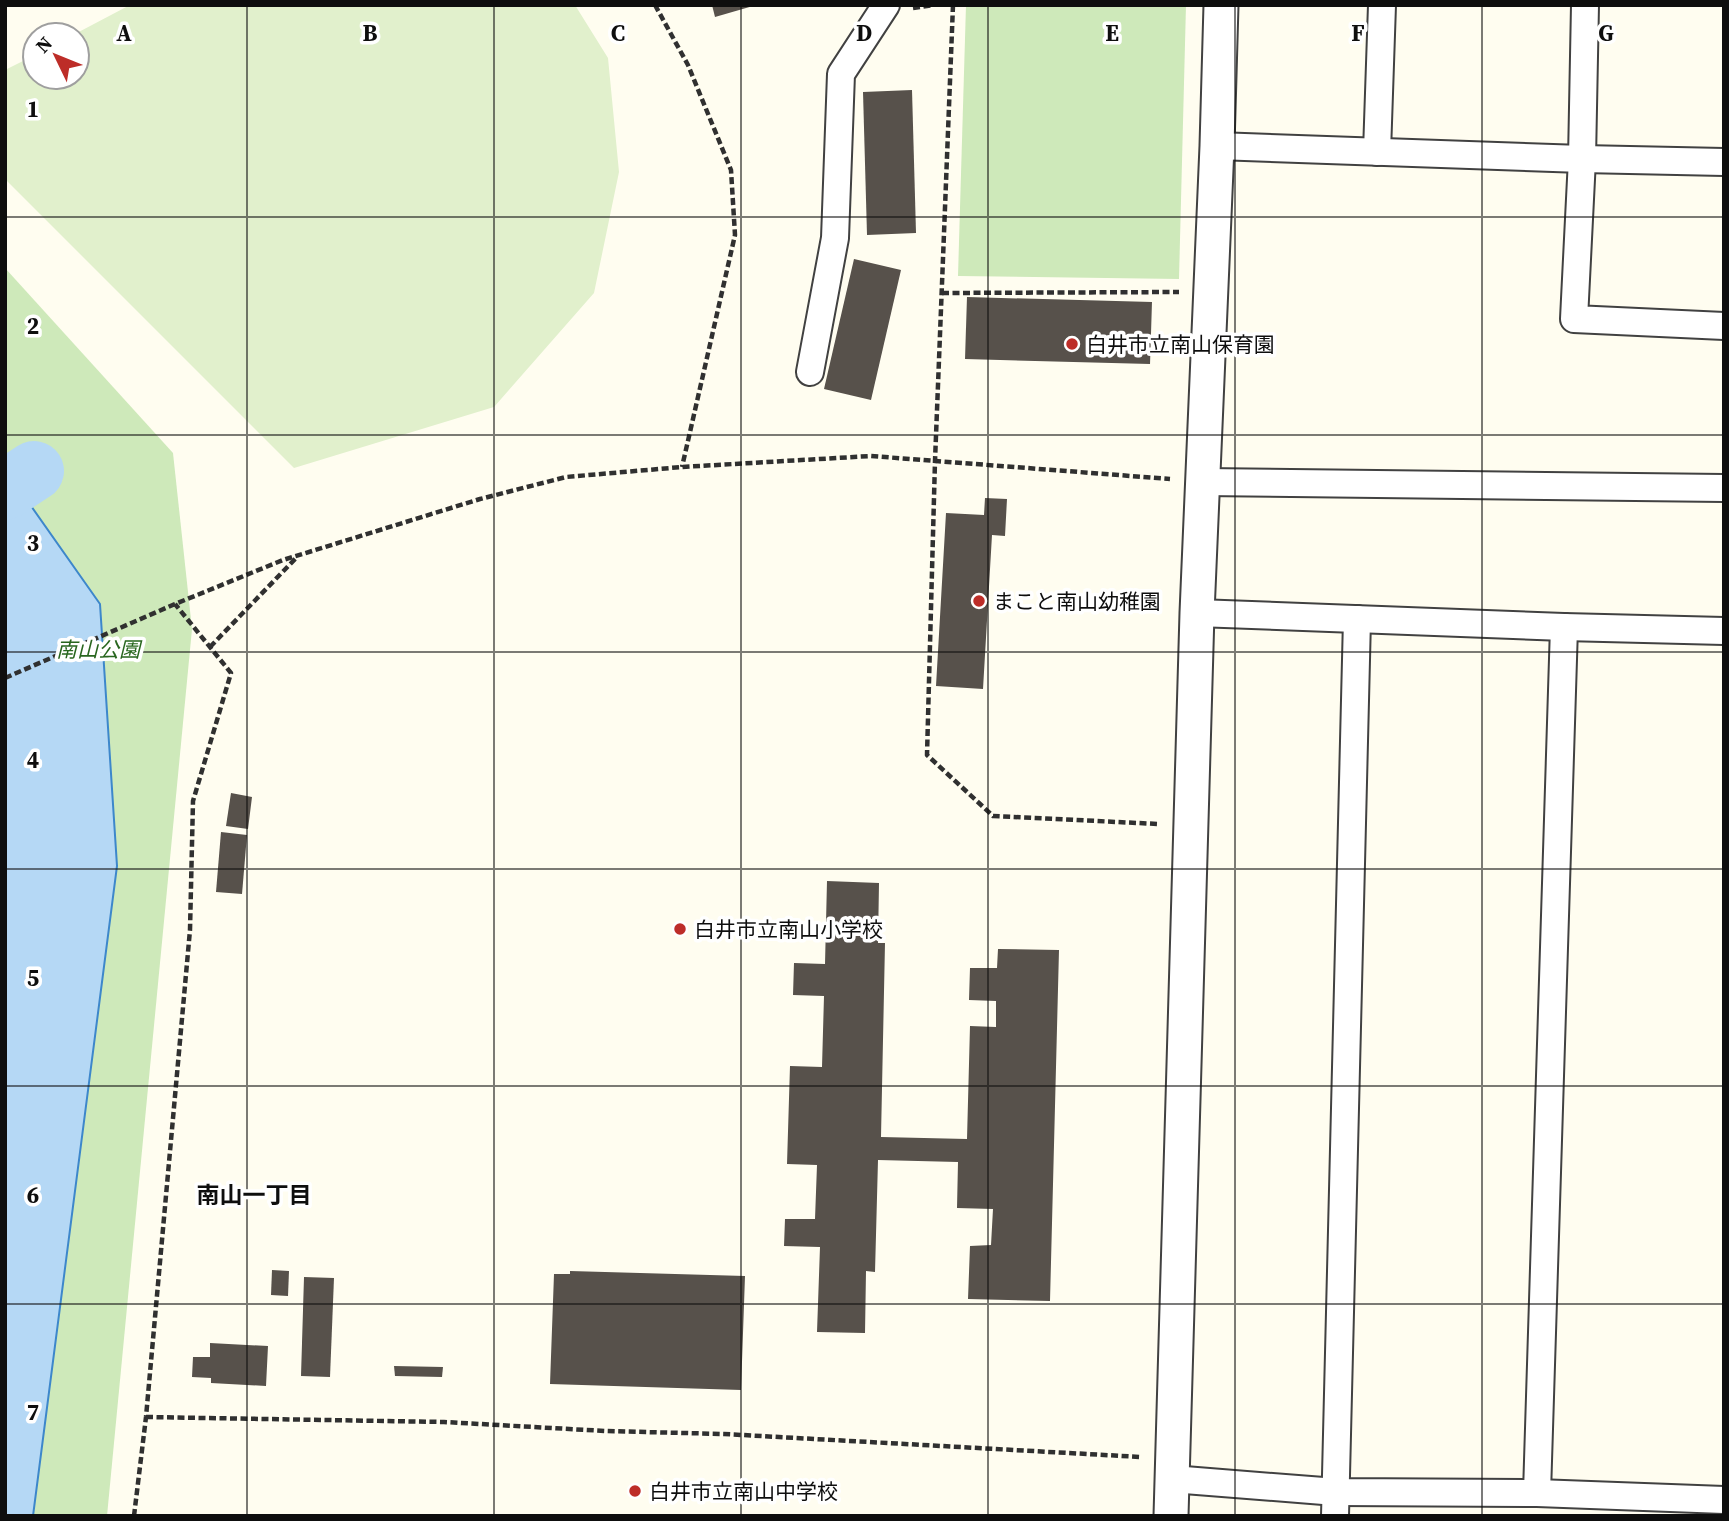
<svg xmlns="http://www.w3.org/2000/svg" width="1729" height="1521" font-family="'Source Serif 4','Noto Sans JP',serif">
  <style>
    .green { fill: #cee9ba }
    .pitch { fill: #e1f0cc }
    .water { fill: #b5d8f5; stroke: #3d87cb; stroke-width: 2 }
    .lines { fill: none; stroke-linecap: round; stroke-linejoin: round }
    .river { stroke: #b5d8f5; stroke-width: 60 }
    .building { fill: #57514b }
    .minor-casing { stroke: #414141; stroke-width: 30 }
    .tertiary-casing { stroke: #414141; stroke-width: 37 }
    .path { stroke: #303030; stroke-width: 4.5; stroke-dasharray: 7 3.5; stroke-linecap: butt }
    .minor { stroke: #fff; stroke-width: 26 }
    .tertiary { stroke: #fff; stroke-width: 33 }
    .grid { fill: none; stroke: #0e0e0e; stroke-width: 2; stroke-opacity: 0.55 }
    .poi-dot { fill: #bd2d28; stroke: #fff; stroke-width: 2.5 }
    .labels { text-anchor: middle; dominant-baseline: central; stroke-width: 7; stroke-linejoin: round; paint-order: stroke }
    .poi-label { font-size: 21px; fill: #0e0e0e; stroke: #fff; text-anchor: start }
    .park-label { font-size: 21px; font-style: italic; fill: #28661f; stroke: #fff }
    .neighbourhood-label { font-size: 23px; font-weight: bold; fill: #0e0e0e; stroke: #fff }
    .grid-label { font-size: 23px; text-anchor: middle; font-weight: bold; fill: #0e0e0e; stroke: #fff; stroke-width: 7; stroke-linejoin: round; paint-order: stroke }
  </style>
  <rect width="100%" height="100%" fill="#fffdf0"/>
  <!-- green -->
  <g class="green">
    <polygon points="966,5 1186,5 1179,279 958,276"/>
    <polygon points="5,268 173,453 192,629 107,1516 5,1516"/>
  </g>
  <!-- pitch -->
  <polygon class="pitch" points="130,5 575,5 608,58 619,172 594,293 494,407 294,468 5,179 5,70 35,55 35,77 77,77 77,35 73,35"/>
  <!-- water -->
  <polygon class="water" points="5,469 100,604 117,866 33,1516 5,1516"/>
  <g class="lines">
    <!-- river -->
    <polyline class="river" points="5,490 34,471"/>
  </g>
  <!-- building -->
  <g class="building">
    <polygon points="712,5 752,5 753,6 715,17"/>
    <polygon points="912,90 916,233 867,235 863,92"/>
    <polygon points="854,259 901,270 871,400 824,389"/>
    <polygon points="967,297 1152,302 1150,364 965,359"/>
    <polygon points="985,498 1007,499 1005,536 992,535 983,689 936,686 946,513 984,515"/>
    <polygon points="231,793 252,797 248,829 226,826"/>
    <polygon points="221,832 247,835 242,894 216,892"/>
    <polygon points="827,881 879,883 878,943 885,943 881,1137 967,1139 970,1026 996,1027 996,1001 969,1000 970,968 997,968 998,949 1059,950 1050,1301 968,1299 970,1246 991,1245 993,1209 957,1208 958,1162 878,1160 875,1272 866,1271 865,1333 817,1332 820,1247 784,1246 785,1219 815,1219 817,1165 787,1164 790,1066 822,1067 824,996 793,995 794,963 825,964"/>
    <polygon points="272,1270 289,1271 288,1296 271,1295"/>
    <polygon points="570,1271 745,1276 741,1390 550,1384 554,1274 570,1274"/>
    <polygon points="304,1277 334,1278 330,1377 301,1376"/>
    <polygon points="210,1343 268,1346 266,1386 211,1383 211,1378 192,1377 193,1357 210,1357"/>
    <polygon points="394,1366 443,1367 442,1377 395,1376"/>
  </g>
  <g class="lines">
    <!-- minor casing -->
    <g class="minor-casing">
      <g id="minor">
        <polyline points="1585,5 1582,159 1574,319 1724,326"/>
        <polyline points="1217,146 1582,159 1724,162"/>
        <polyline points="1377,152 1382,5"/>
        <polyline points="810,372 835,238 841,74 886,5"/>
        <polyline points="1203,482 1724,488"/>
        <polyline points="1197,613 1564,627 1724,631"/>
        <polyline points="1172,1479 1336,1492 1537,1493 1724,1500"/>
        <polyline points="1537,1493 1564,627"/>
        <polyline points="1335,1516 1357,619"/>
      </g>
    </g>
    <!-- tertiary casing -->
    <g class="tertiary-casing">
      <polyline id="tertiary" points="1171,1516 1197,613 1217,146 1221,5"/>
    </g>
    <!-- path -->
    <g class="path">
      <polyline points="655,5 688,65 731,170 735,235 682,467"/>
      <polyline points="953,5 935,461 927,755 993,816 1159,824"/>
      <polyline points="913,8 933,5"/>
      <polyline points="942,293 1179,292"/>
      <polyline points="210,647 297,557"/>
      <polyline points="5,678 175,604 283,560 480,499 566,477 682,467 871,456 1170,479"/>
      <polyline points="146,1417 444,1422 605,1431 724,1434 1141,1457"/>
      <polyline points="134,1516 146,1417 190,930 193,801 231,673 175,604"/>
    </g>
    <!-- minor -->
    <use href="#minor" class="minor"/>
    <!-- tertiary -->
    <use href="#tertiary" class="tertiary"/>
  </g>
  <!-- grid -->
  <path class="grid" d="M247,5v1511M494,5v1511M741,5v1511M988,5v1511M1235,5v1511M1482,5v1511M5,217h1719M5,435h1719M5,652h1719M5,869h1719M5,1086h1719M5,1304h1719"/>
  <!-- markers -->
  <g class="poi-dot">
    <circle cx="1072" cy="344" r="7"/>
    <circle cx="979" cy="601" r="7"/>
    <circle cx="680" cy="929" r="7"/>
    <circle cx="635" cy="1491" r="7"/>
  </g>
  <g class="labels">
    <!-- poi labels -->
    <g class="poi-label">
      <text x="1086" y="344">白井市立南山保育園</text>
      <text x="993" y="601">まこと南山幼稚園</text>
      <text x="694" y="929">白井市立南山小学校</text>
      <text x="649" y="1491">白井市立南山中学校</text>
    </g>
    <!-- park labels -->
    <g class="park-label">
      <text x="98" y="649">南山公園</text>
    </g>
    <!-- neighbourhood labels -->
    <g class="neighbourhood-label">
      <text x="254" y="1195">南山一丁目</text>
    </g>
  </g>
  <g class="grid-label">
    <text x="124" y="41">A</text>
    <text x="370" y="41">B</text>
    <text x="618" y="41">C</text>
    <text x="864" y="41">D</text>
    <text x="1112" y="41">E</text>
    <text x="1358" y="41">F</text>
    <text x="1606" y="41">G</text>
    <text x="33" y="117">1</text>
    <text x="33" y="334">2</text>
    <text x="33" y="551">3</text>
    <text x="33" y="768">4</text>
    <text x="33" y="986">5</text>
    <text x="33" y="1203">6</text>
    <text x="33" y="1420">7</text>
  </g>
  <!-- border -->
  <rect width="1729" height="1521" fill="none" stroke="#0e0e0e" stroke-width="14"/>
  <!-- north arrow -->
  <g transform="translate(56 56) rotate(313)"><circle r="33" fill="#ffffff" stroke="#9f9f9f" stroke-width="2"/>
  <path d="M0-5L12 26L0 18L-12 26Z" fill="#bd2d28"/>
  <text y="-10" font-size="19" font-weight="bold" text-anchor="middle" fill="#0e0e0e">N</text>
  </g>
</svg>
